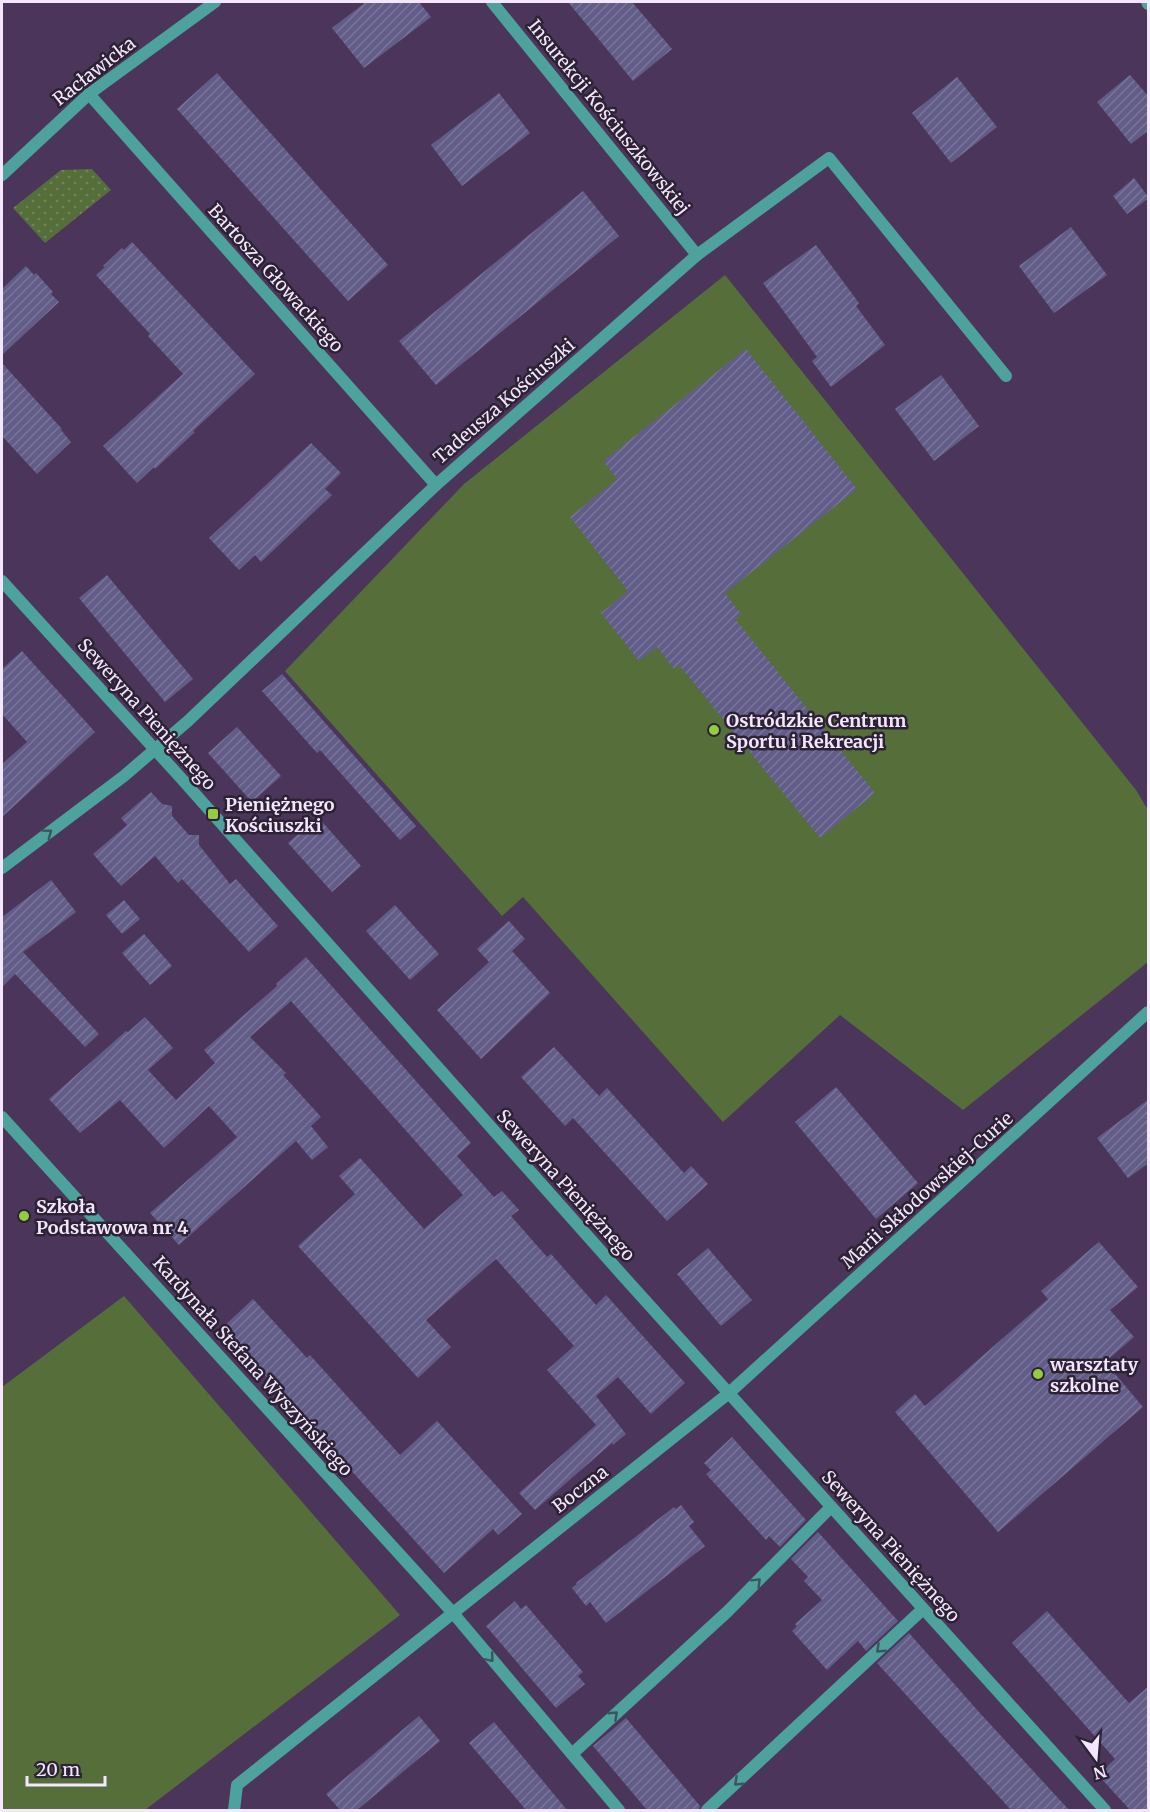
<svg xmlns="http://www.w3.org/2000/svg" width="1150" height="1812" font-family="Merriweather,serif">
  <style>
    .grass { fill: url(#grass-dots) }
    .pitch { fill: #566f3a }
    .building { fill: url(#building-hatch) }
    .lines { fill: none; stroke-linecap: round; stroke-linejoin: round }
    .service { stroke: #4ea29d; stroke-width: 12 }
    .minor { stroke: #4ea29d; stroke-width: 12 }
    .tertiary { stroke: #4ea29d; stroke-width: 12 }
    .oneway { stroke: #3a555d }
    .poi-dot { fill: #92cd3f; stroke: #2c2233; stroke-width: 2 }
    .labels { text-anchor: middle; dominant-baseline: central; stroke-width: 5; stroke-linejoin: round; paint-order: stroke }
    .street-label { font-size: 18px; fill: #f3e6fe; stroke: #2c2233 }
    .poi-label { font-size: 18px; font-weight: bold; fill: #f3e6fe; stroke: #2c2233; text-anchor: start }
  </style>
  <defs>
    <pattern id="grass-dots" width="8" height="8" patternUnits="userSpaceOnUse" patternTransform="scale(1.5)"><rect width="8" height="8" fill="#566f3a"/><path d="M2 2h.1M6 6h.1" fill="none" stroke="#6f8458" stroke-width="1.8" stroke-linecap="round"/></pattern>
    <pattern id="building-hatch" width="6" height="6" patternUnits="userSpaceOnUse" patternTransform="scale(1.5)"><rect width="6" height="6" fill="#625d88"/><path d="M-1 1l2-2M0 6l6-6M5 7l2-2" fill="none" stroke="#79749a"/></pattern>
  </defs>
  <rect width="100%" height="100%" fill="#4b355b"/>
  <!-- grass -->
  <polygon class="grass" points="92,169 111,190 45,243 13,208 61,170"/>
  <!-- pitch -->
  <g class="pitch">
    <polygon points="725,275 1136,790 1148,810 1148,962 963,1110 840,1015 723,1122 523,897 502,916 285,671 464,484"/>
    <polygon points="124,1296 400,1615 145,1810 2,1810 2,1387"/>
  </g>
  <!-- building -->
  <g class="building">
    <polygon points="366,2 419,2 431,17 364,68 332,28"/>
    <polygon points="568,2 632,2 672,49 633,81"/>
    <polygon points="217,73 388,265 348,301 177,109"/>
    <polygon points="1130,75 1149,97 1149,130 1131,144 1097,102"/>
    <polygon points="957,77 997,127 951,163 912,113"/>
    <polygon points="499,93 530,133 462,186 431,145"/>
    <polygon points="1134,178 1149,198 1127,214 1113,196"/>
    <polygon points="583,191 619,236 436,385 399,341"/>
    <polygon points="1071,227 1107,275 1054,313 1019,266"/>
    <polygon points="132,242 255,374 193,431 195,432 155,469 154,467 137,483 103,446 183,374 148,336 150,334 96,275 105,267 103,266 122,248 124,250"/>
    <polygon points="816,245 859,303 856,306 885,345 831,387 812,361 817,357 763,283"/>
    <polygon points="26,266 34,275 36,273 53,292 51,294 59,302 2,355 2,289"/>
    <polygon points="746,349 857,489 725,593 741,614 735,619 875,793 820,838 679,665 674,669 657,647 639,661 601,613 628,591 570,517 617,479 603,461"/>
    <polygon points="2,363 62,429 61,430 71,442 37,474 2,436"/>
    <polygon points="941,375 979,426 934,461 895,409"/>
    <polygon points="311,443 341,473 325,489 332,495 261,562 255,555 239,570 209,538"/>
    <polygon points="107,575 193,679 165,702 79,598"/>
    <polygon points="22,651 95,732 2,817 2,764 27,742 2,714 2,669"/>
    <polygon points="282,674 416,826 400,840 320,750 317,753 262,691"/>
    <polygon points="237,727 281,776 252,802 208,753"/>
    <polygon points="151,792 162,804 172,806 172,816 189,835 199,835 199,845 230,884 236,879 278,926 249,952 182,879 178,883 155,856 121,886 93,854 127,825 121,818"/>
    <polygon points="318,817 361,866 332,892 288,843"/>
    <polygon points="51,880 76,912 23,952 99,1034 85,1047 15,974 2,987 2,917"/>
    <polygon points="124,900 140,919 122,934 106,915"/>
    <polygon points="395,905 439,954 410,980 366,931"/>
    <polygon points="509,921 525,939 512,951 550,993 481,1059 437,1010 489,962 477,949"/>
    <polygon points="144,934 172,966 150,985 122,953"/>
    <polygon points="306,957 471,1143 457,1156 494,1197 502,1191 519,1210 511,1216 547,1257 551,1254 596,1305 606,1295 685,1383 651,1414 618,1377 596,1396 626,1434 613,1445 612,1443 535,1510 519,1493 596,1425 547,1370 574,1346 496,1259 426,1320 451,1347 418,1378 298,1246 355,1194 339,1176 360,1158 424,1229 463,1195 291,1001 250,1037 286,1073 283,1075 321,1117 311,1126 328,1147 312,1160 296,1141 179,1245 150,1213 237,1137 209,1106 164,1148 120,1100 80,1133 49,1099 126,1031 128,1032 145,1017 173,1048 148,1070 176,1100 215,1063 204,1050 277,986 276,984"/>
    <polygon points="554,1047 599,1096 607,1088 684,1173 691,1166 708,1184 667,1221 573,1118 565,1126 521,1077"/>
    <polygon points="836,1087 918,1183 876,1219 795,1122"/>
    <polygon points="1149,1099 1149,1163 1128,1178 1097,1138"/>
    <polygon points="1099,1242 1138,1287 1110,1310 1134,1337 1105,1362 1143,1407 998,1532 895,1412 915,1394 925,1406 1048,1299 1041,1291"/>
    <polygon points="708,1248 752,1300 721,1326 677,1274"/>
    <polygon points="253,1299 307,1358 310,1355 400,1455 437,1421 522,1514 498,1535 493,1529 444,1573 222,1328"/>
    <polygon points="732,1437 806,1520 780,1547 769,1536 766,1540 706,1474 711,1470 704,1463"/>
    <polygon points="681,1505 694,1522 689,1526 705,1546 606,1623 590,1602 586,1606 572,1588 577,1584 576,1583 674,1507 676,1509"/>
    <polygon points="818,1532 898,1621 866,1651 858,1641 827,1670 792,1631 797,1626 795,1624 822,1600 804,1581 808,1577 791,1559"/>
    <polygon points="515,1601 521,1609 526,1605 583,1672 578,1676 585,1684 556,1708 486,1626"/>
    <polygon points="1047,1611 1129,1703 1149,1686 1149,1810 1130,1810 1098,1775 1115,1759 1012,1643"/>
    <polygon points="909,1633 979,1712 1069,1810 1011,1810 877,1663"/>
    <polygon points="419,1716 440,1741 357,1810 340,1810 326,1794"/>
    <polygon points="626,1718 700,1806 699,1810 647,1810 593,1746"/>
    <polygon points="494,1722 567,1810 526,1810 469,1743"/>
  </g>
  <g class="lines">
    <!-- service -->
    <g class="service">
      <polyline points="572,1754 727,1612 831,1507"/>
      <polyline points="234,1810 237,1785 453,1613"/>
      <polyline points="707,1810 923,1609"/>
    </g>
    <!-- minor -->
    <g class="minor">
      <polyline points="492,2 697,255"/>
      <polyline points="1147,2 1148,4"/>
      <polyline points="89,94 436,485"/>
      <polyline points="2,175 89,94 215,2"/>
      <polyline points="2,868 124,776 188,721 436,485 697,255 829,158 1006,376"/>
      <polyline points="2,1117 453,1613 619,1810"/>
      <polyline points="453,1613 729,1393 1148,1012"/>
    </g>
    <!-- tertiary -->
    <polyline class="tertiary" points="2,581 180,777 624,1277 1105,1810"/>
  </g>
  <!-- one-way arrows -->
  <defs><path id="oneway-chevron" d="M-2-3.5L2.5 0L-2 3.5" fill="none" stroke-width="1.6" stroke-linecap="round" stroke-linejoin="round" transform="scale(1.5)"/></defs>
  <g class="oneway">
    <use href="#oneway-chevron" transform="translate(48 833) rotate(-37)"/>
    <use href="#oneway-chevron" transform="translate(757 1582) rotate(-45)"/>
    <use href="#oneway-chevron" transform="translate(880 1649) rotate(137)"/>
    <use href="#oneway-chevron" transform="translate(490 1658) rotate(50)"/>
    <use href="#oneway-chevron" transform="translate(614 1715) rotate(-43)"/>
    <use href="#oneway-chevron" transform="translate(738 1782) rotate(137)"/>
  </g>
  <!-- markers -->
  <g class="poi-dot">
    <circle cx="714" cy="730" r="6"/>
    <rect x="207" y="808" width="12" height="12" rx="3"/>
    <circle cx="24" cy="1216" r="6"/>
    <circle cx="1038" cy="1374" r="6"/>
  </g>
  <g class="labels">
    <!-- street labels -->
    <g class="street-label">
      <text transform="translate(94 71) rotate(-38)">Racławicka</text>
      <text transform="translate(609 117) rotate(51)">Insurekcji Kościuszkowskiej</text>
      <text transform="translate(276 278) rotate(48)">Bartosza Głowackiego</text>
      <text transform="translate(504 401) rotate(-41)">Tadeusza Kościuszki</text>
      <text transform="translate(147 714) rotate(48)">Seweryna Pieniężnego</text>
      <text transform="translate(566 1185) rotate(48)">Seweryna Pieniężnego</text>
      <text transform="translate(927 1190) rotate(-42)">Marii Skłodowskiej-Curie</text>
      <text transform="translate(253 1366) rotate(48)">Kardynała Stefana Wyszyńskiego</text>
      <text transform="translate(580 1489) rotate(-38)">Boczna</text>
      <text transform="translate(891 1546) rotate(48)">Seweryna Pieniężnego</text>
    </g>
    <!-- poi labels -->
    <g class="poi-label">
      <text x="726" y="720">Ostródzkie Centrum<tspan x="726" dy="21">Sportu i Rekreacji</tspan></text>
      <text x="225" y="804">Pieniężnego<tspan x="225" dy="21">Kościuszki</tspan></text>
      <text x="36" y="1206">Szkoła<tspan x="36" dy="21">Podstawowa nr 4</tspan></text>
      <text x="1050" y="1364">warsztaty<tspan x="1050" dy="21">szkolne</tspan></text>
    </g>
  </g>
  <!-- border -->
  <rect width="1150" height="1812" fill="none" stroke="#f3e6fe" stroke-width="6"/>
  <!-- north arrow -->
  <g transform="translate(1096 1758) rotate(164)" stroke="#2c2233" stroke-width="4.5" paint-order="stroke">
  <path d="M0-4.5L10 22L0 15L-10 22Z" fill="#f3e6fe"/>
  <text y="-9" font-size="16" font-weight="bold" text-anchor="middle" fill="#f3e6fe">N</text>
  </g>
  <!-- scale -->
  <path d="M27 1776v9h78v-9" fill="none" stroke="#f3e6fe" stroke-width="3"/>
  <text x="36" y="1776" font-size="18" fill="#f3e6fe" stroke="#2c2233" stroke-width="4.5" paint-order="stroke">20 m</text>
</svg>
